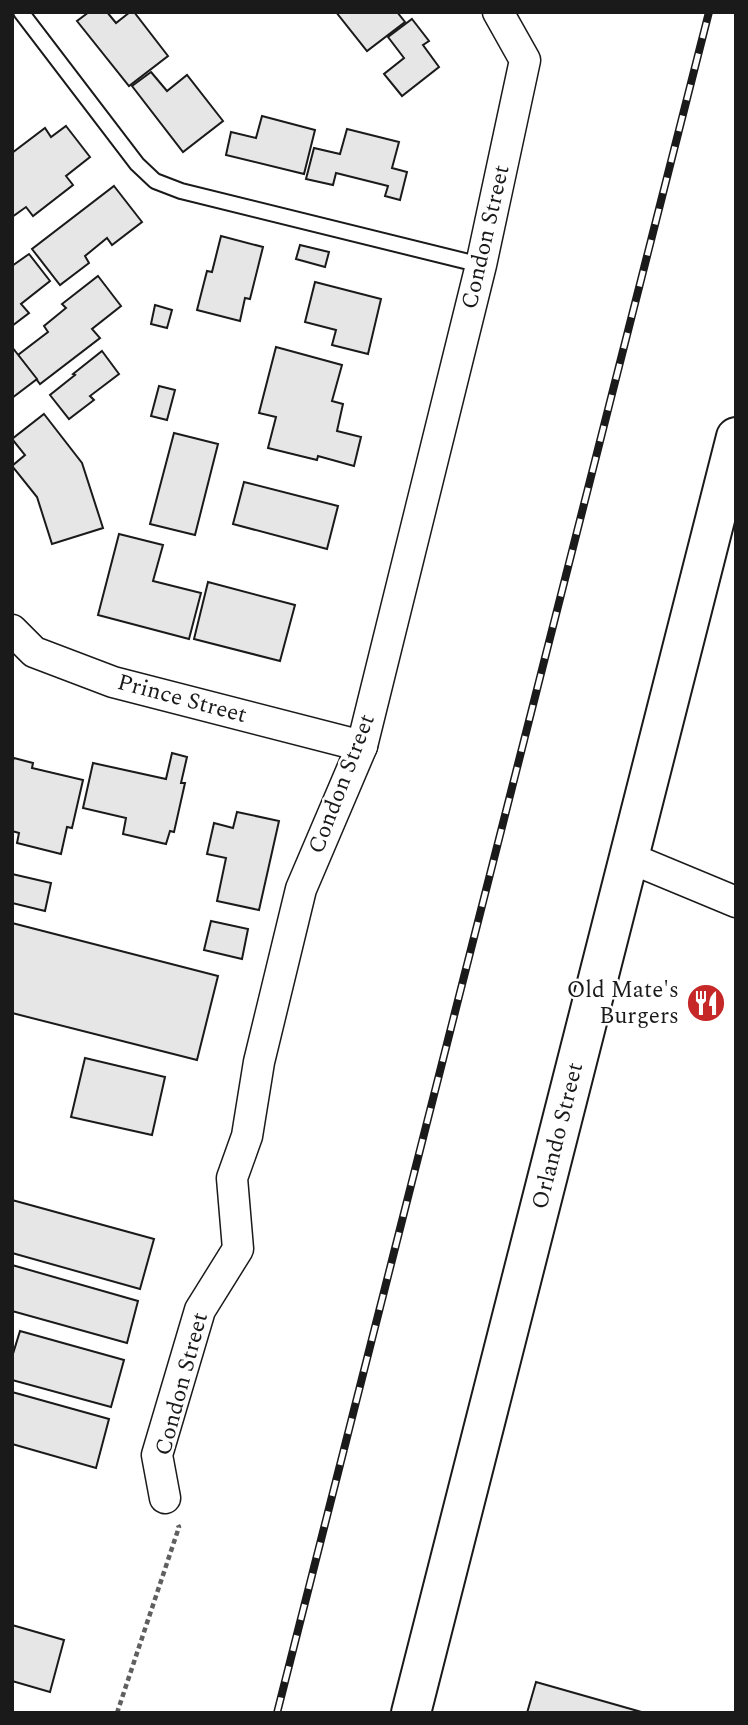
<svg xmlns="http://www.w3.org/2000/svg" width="748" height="1725" font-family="Spectral,serif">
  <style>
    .building { fill: #e6e6e6; stroke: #1a1a1a; stroke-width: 2 }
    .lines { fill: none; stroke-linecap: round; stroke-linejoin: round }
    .lane-casing { stroke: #1a1a1a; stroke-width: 18 }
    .street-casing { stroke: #1a1a1a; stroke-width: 33 }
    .secondary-casing { stroke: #1a1a1a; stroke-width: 42 }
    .path { stroke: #5f5f5f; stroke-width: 4.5; stroke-dasharray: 5 3.5; stroke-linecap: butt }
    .lane { stroke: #fff; stroke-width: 14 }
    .street { stroke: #fff; stroke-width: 30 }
    .secondary { stroke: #fff; stroke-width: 38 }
    .rail-casing { stroke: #1a1a1a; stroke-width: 8 }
    .rail { stroke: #fff; stroke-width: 5; stroke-dasharray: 16; stroke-linecap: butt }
    .labels { text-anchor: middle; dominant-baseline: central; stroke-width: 5; stroke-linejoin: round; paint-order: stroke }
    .street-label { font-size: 23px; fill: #1a1a1a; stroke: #fff }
    .poi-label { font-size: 23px; fill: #1a1a1a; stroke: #fff; text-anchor: end }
  </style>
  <rect width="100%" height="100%" fill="#fff"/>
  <!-- building -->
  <g class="building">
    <polygon points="89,12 107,12 116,23 130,12 134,12 168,56 129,86 77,21"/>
    <polygon points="336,12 397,12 405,22 367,51"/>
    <polygon points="412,19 429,41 423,45 439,67 402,96 384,74 404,58 388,37"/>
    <polygon points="151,72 167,91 187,75 223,121 183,152 132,86"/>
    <polygon points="262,116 315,130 304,174 226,155 231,132 256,138"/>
    <polygon points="66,126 90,157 66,176 73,185 33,216 26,207 12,217 12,153 45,128 51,137"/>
    <polygon points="347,129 399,142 392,168 407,172 400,200 385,196 388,186 336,173 333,185 306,179 314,148 340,154"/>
    <polygon points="114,186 142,222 112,245 107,238 85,256 89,263 60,285 32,249"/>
    <polygon points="221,236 263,247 250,299 245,298 240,321 197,310 207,271 212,272"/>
    <polygon points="300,245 329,252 325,267 296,259"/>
    <polygon points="29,254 50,281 21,304 29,313 12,326 12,266"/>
    <polygon points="98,276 121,306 92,329 100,338 40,384 18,355 48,332 44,326 66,308 62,304"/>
    <polygon points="315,282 381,299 368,354 332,345 336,330 305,322"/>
    <polygon points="155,305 172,310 167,328 151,324"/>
    <polygon points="12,347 37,379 12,398"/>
    <polygon points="276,347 342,365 332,401 343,404 337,431 361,437 354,466 318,456 317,460 268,448 276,417 259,413"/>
    <polygon points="102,351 119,374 90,396 94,400 69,419 50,395 75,375 73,374"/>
    <polygon points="159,386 175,390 167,420 151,416"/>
    <polygon points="44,414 82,463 103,528 52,544 37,497 12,466 25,455 12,439"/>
    <polygon points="174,433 218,444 195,535 150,524"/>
    <polygon points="244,482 338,506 327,549 233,524"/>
    <polygon points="119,534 163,545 153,581 201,593 189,639 98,615"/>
    <polygon points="208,582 295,605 280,661 194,639"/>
    <polygon points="172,753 187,757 181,783 185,783 174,832 170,831 166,844 123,834 126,818 83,808 93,763 166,779"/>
    <polygon points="14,758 33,763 32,768 83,780 72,828 67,827 61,854 17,843 19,833 12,831 12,763"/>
    <polygon points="237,812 279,821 259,910 217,901 226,858 207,854 214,823 233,828"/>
    <polygon points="12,874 51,883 45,911 12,903"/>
    <polygon points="211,921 248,929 242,959 204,950"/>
    <polygon points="12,923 218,976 197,1060 12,1013"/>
    <polygon points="85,1058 165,1077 152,1135 71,1117"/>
    <polygon points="12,1200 154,1239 140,1289 12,1253"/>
    <polygon points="12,1265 138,1301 127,1343 12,1311"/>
    <polygon points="20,1331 124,1360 111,1407 12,1380 12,1357"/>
    <polygon points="12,1392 109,1419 96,1468 12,1444"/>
    <polygon points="12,1625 64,1640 50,1692 12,1681"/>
    <polygon points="536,1682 645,1713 527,1713"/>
  </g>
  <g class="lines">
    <!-- lane casing -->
    <g class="lane-casing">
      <polyline id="lane" points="21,12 137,164 155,181 181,191 481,265"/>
    </g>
    <!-- street casing -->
    <g class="street-casing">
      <g id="street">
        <polyline points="12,630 34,652 113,682 362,746"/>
        <polyline points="630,858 736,902"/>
        <polyline points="165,1498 157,1455 200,1310 238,1249 232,1178 247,1136 259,1062 301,889 362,746 481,265 525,60 498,12"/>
      </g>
    </g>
    <!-- secondary casing -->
    <g class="secondary-casing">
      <polyline id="secondary" points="411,1713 736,437"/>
    </g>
    <!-- path -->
    <polyline class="path" points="117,1713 179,1527 178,1525"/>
    <!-- lane -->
    <use href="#lane" class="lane"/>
    <!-- street -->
    <use href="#street" class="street"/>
    <!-- secondary -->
    <use href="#secondary" class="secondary"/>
    <!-- rail casing -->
    <g class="rail-casing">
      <polyline id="rail" points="277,1713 709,12"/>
    </g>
    <!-- rail -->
    <use href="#rail" class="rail"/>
  </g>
  <!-- icons -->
  <defs>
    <g id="restaurant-disc" transform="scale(2.0125)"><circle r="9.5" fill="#c62828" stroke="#fff"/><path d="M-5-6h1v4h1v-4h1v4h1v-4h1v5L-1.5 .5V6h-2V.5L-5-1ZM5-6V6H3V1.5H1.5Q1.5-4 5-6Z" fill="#fff"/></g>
  </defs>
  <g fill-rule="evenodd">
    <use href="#restaurant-disc" x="706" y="1003"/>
  </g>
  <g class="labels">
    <!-- street labels -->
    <g class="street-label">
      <text transform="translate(486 237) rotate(-77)">Condon Street</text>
      <text transform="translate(182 699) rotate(15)">Prince Street</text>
      <text transform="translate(342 784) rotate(-69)">Condon Street</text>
      <text transform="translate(558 1136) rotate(-76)">Orlando Street</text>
      <text transform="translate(182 1384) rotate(-75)">Condon Street</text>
    </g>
    <!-- poi labels -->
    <g class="poi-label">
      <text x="679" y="990">Old Mate's<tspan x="679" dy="26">Burgers</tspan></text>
    </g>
  </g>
  <!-- border -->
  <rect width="748" height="1725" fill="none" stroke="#1a1a1a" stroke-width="28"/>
</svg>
